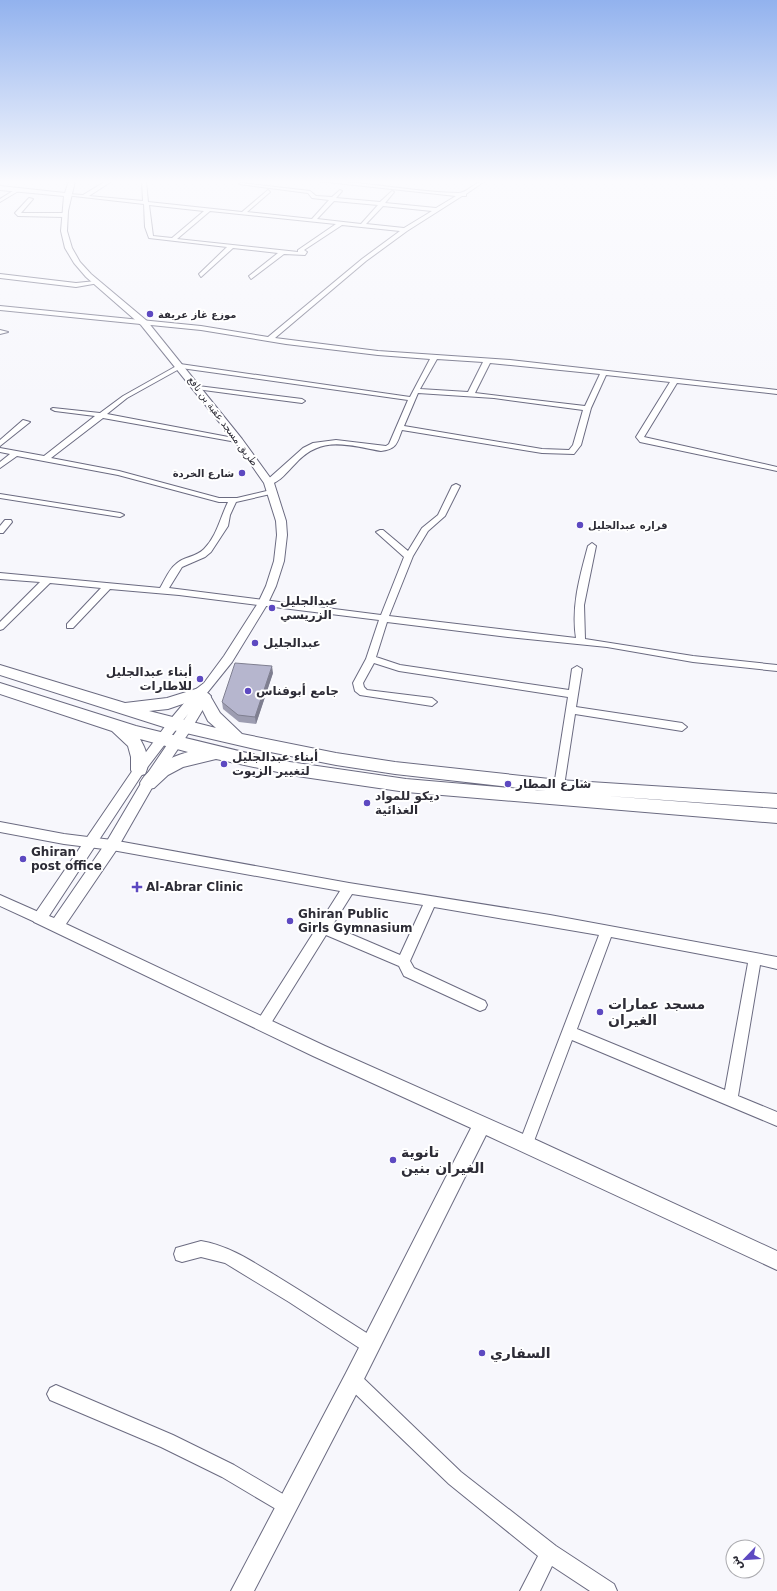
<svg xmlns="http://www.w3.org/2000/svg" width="777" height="1591" font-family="'DejaVu Sans',Cairo,sans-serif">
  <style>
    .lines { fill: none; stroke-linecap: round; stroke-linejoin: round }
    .minor-casing { stroke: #6b6b81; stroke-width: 2 }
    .tertiary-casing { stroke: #6b6b81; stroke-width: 2 }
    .primary-casing { stroke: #6b6b81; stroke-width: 2 }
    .minor { fill: #fff; fill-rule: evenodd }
    .tertiary { fill: #fff; fill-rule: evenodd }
    .primary { fill: #fff; fill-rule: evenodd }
    .wall { fill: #9d9db1 }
    .shaded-wall { fill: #7f7f90 }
    .building { fill: #b6b6ce; stroke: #7f7f90 }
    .poi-dot { fill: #5d49c1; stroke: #fff; stroke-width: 1.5 }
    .labels { text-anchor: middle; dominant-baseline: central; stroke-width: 4; stroke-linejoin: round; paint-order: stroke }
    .far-poi-label { font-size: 10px; font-weight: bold; fill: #2d2c36; stroke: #fff; text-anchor: start }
    .far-street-label { font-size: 10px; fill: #2d2c36; stroke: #fff }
    .poi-label { font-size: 12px; font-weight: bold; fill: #2d2c36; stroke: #fff; text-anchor: start }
    .near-poi-label { font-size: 14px; font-weight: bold; fill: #2d2c36; stroke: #fff; text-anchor: start }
  </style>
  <rect width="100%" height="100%" fill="#f7f7fc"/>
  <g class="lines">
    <!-- minor casing -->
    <g class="minor-casing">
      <g id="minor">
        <polygon points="64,181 74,181 74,182 72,183"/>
        <path d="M106,181h6l-23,15 54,5 -1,-20h4l2,21 94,10 26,-22 2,2 -23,20 65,7 17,-19 -17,-2 -4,-5 -69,-9 2,-1 69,8 6,5 16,1 8,-7 2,1 -6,7 44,4 12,-11 2,1 -9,11 51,5 20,-12 -138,-15c47,0 93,11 140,12 10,0 17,-12 27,-12l-19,13v2h-4l-55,35 -41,30 -91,77 103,13 132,9 267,30v4l-100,-11 -33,54 133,30v4l-137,-29 -4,-5 34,-55 -64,-7 -15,33 -10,37 -7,9 -32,-1 -140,-23c-5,13 -5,19 -21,21 -34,-6 -60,-16 -86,13 -8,8 -15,18 -26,21l-4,-2 1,-2 37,-33 10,-5 23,-3 50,6 3,-2 19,-44 -227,-32 -54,30 -20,16 132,25 4,2 -1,2 -139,-25 -52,40 68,13 100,27h18l38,-9v4l-39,9 -6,13 -2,11 -17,26 -6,5 -23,10 -13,21 212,27 23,-58 -28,-25 4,-2h3l25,21 14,-23 16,-13 14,-29 4,-2 4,2 -15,30 -17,15 -15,25 -24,60 187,22c-5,-32 4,-62 12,-92l4,-3 4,3 -12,59 1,34 108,17 84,9v6l-84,-9 -86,-15 -99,-10 -121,-15 -11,35 24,8 169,25 3,-21 5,-3 5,3 -6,38 106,16 5,4 -5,4 -107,-17 -11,72 -1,3h-8l-1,-3 14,-89 -169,-26 -25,-8 -11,20 1,4 3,3 65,8 5,4 -5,4 -72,-11 -5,-4 -2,-8 13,-24 13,-39 -200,-25 -69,-6 -37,39h-6v-4l34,-36 -51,-5 -47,46 -3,1v-8l40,-40 -40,-3v-6l160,15c5,-8 9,-19 16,-24 7,-7 20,-7 28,-15 13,-13 16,-31 24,-47h-9l-101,-27 -101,-19 -17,12v-6l10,-8 -10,-2v-4l44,8 51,-40 -40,-5 -4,-2 2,-1 47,5 23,-17 57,-32 230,33 20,-38 -52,-4 -92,-11 -85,-14 -201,-20v-4l201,20 67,11 94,-78 38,-28 -58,-6 -38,25 3,2 -2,3 -21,-1 -33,25 -2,-3 29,-23 -45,-5 -32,29 -2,-3 28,-27 -78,-9 -4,-11 -1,-23 -79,-9 2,-1 16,1zM334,201l44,4 -17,19 -44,-5zM149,205l55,6 -32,27 -19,-2zM383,206l49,5 -28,17 -38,-4zM210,211l126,13 -38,26v2l-121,-13zM437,359l46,3 -15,30 -48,-3zM490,363l110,11 -15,32 -110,-13zM418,393l76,5 89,12 -10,35 -4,5 -27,-1 -138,-23z"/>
        <polygon points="16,189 20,190 0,202 0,199"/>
        <polygon points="29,198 33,199 21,213 64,213 67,215 64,217 18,216 15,213"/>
        <polygon points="0,274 76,283 96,281 99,283 76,287 0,278"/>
        <polygon points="0,330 8,332 0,334"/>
        <polygon points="198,386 302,399 305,401 302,403 196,389 195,388"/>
        <polygon points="23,420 30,422 0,446 0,440"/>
        <polygon points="0,494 120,513 124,515 120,517 0,498"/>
        <polygon points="5,520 11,520 12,522 3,533 0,533 0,526"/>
        <path d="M0,822l64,12 48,6 237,43 201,32 227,42v12l-17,-4 -22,131 39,16v14l-205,-86 -41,109 -5,2 -5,-2 -2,-5 80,-209 -165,-28 -24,54 4,7 71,33 2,4 -2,4 -5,2 -76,-35 -5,-10 -73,-31 -58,93 -5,2 -5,-2 -2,-4 2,-4 82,-129 -228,-41 -48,-6 -64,-12zM352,894l71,11 -23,50 -68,-29zM611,937l137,26 -23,127 -148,-61z"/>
        <polygon points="0,895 43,914 45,918 43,922 39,923 35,922 0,906"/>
        <path d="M201,1241c29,5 52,21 77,36 33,20 65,41 98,62l2,6 -2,6 -6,2 -6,-2 -75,-49 -64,-39 -24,-6 -19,5 -6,-2 -2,-6 2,-6z"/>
        <polygon points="353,1372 359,1374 461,1472 556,1546 614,1584 617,1591 590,1591 552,1566 540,1591 520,1591 538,1556 449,1484 347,1386 345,1380 347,1374"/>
        <polygon points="56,1385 173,1435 234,1465 293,1500 296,1506 293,1512 287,1515 281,1512 222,1477 161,1447 50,1400 47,1394 50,1388"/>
      </g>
    </g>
    <!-- tertiary casing -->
    <g class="tertiary-casing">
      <path id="tertiary" d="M69,181h6l-7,30 -1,20 5,17 8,14 11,12 56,47 95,118 32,44 12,38 1,14 -3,26 -8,25 -8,17 -36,59 -25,31 4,3 -21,35 -37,55 -36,63 -51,75 259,122 207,92 245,113v19l-291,-135 -126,252 -106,204h-23l115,-218 125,-245 -158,-72 -279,-134 -2,-4 103,-151 34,-46 26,-31 9,-7 20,-27 34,-53 8,-17 8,-25 3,-26 -1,-14 -12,-38 -28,-40 -95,-118 -55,-48 -12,-14 -9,-15 -4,-17 3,-35 -64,-6v-4l65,7zM188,714l-45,66 -36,61 -53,77 -5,-2 94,-143z"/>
    </g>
    <!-- primary casing -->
    <g class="primary-casing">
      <path id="primary" d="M0,665l125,38 42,-5 32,-10 5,1 3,4 2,1 11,19 22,21 94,19 59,9 164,18 218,14v14l-170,-12 170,13v14l-371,-31 -109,-16 -81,-17 -33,8 -15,8 -14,13 -6,1 -6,-1 -2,-5c9,-17 31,-26 48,-31l-48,-13c6,10 11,24 5,35l-6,2 -6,-2 -2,-4v-13l-3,-11 -16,-15 -112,-37v-11l136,43 140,34 130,19 140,12 -151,-17 -59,-9 -81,-16 -82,-19 -173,-55zM197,699l11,22 8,7 -67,-17 19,-2z"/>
    </g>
    <!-- minor -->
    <use href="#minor" class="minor"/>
    <!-- tertiary -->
    <use href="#tertiary" class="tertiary"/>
    <!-- primary -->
    <use href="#primary" class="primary"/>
  </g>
  <!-- wall -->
  <polygon class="wall" points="273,673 256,724 239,722 223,709 222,702"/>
  <!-- shaded-wall -->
  <polygon class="shaded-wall" points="272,666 273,673 256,724 255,717"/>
  <!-- building -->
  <polygon class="building" points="235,663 272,666 255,717 238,715 222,702"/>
  <!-- sky -->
  <linearGradient id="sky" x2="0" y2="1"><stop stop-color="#92b2ee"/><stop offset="0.45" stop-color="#fbfbfe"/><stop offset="1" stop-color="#fbfbfe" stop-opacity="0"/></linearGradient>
  <rect width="777" height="404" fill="url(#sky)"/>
  <!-- markers -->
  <g class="poi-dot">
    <circle cx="150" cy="314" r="4"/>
    <circle cx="242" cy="473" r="4"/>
    <circle cx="580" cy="525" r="4"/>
    <circle cx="272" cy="608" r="4"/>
    <circle cx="255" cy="643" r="4"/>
    <circle cx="200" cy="679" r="4"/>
    <circle cx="248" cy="691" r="4"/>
    <circle cx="224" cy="764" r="4"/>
    <circle cx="508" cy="784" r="4"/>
    <circle cx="367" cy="803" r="4"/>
    <circle cx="23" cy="859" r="4"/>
    <path d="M135 881h4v4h4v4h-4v4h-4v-4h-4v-4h4z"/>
    <circle cx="290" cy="921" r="4"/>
    <circle cx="600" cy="1012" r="4"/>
    <circle cx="393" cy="1160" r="4"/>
    <circle cx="482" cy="1353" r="4"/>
  </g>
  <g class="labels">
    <!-- far-poi labels -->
    <g class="far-poi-label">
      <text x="158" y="314">موزع غاز عريفة</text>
      <text x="234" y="473" text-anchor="end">شارع الخردة</text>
      <text x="588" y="525">قراره عبدالجليل</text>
    </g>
    <!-- far-street labels -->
    <g class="far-street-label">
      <text transform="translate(223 421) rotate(53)">طريق مسجد عقبة بن نافع</text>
    </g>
    <!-- poi labels -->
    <g class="poi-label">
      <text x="280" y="601">عبدالجليل<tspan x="280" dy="14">الزريسي</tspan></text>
      <text x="263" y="643">عبدالجليل</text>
      <text x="192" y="672" text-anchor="end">أبناء عبدالجليل<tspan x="192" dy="14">للاطارات</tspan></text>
      <text x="256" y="691">جامع أبوفناس</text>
      <text x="232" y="757">أبناء عبدالجليل<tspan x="232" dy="14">لتغيير الزيوت</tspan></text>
      <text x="516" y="784">شارع المطار</text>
      <text x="375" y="796">ديكو للمواد<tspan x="375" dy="14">الغذائية</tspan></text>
      <text x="31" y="852">Ghiran<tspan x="31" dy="14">post office</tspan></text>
      <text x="146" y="887">Al-Abrar Clinic</text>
      <text x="298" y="914">Ghiran Public<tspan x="298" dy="14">Girls Gymnasium</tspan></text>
    </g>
    <!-- near-poi labels -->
    <g class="near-poi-label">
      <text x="608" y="1004">مسجد عمارات<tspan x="608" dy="16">الغيران</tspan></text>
      <text x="401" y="1152">تانوية<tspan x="401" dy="16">الغيران بنين</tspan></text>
      <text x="490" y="1353">السفاري</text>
    </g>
  </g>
  <!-- north arrow -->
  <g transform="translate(745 1559) rotate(245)"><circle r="19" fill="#ffffff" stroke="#ababaf"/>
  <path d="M0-3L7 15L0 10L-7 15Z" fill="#5d49c1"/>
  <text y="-6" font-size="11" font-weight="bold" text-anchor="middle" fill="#2d2c36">ش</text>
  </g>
</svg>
